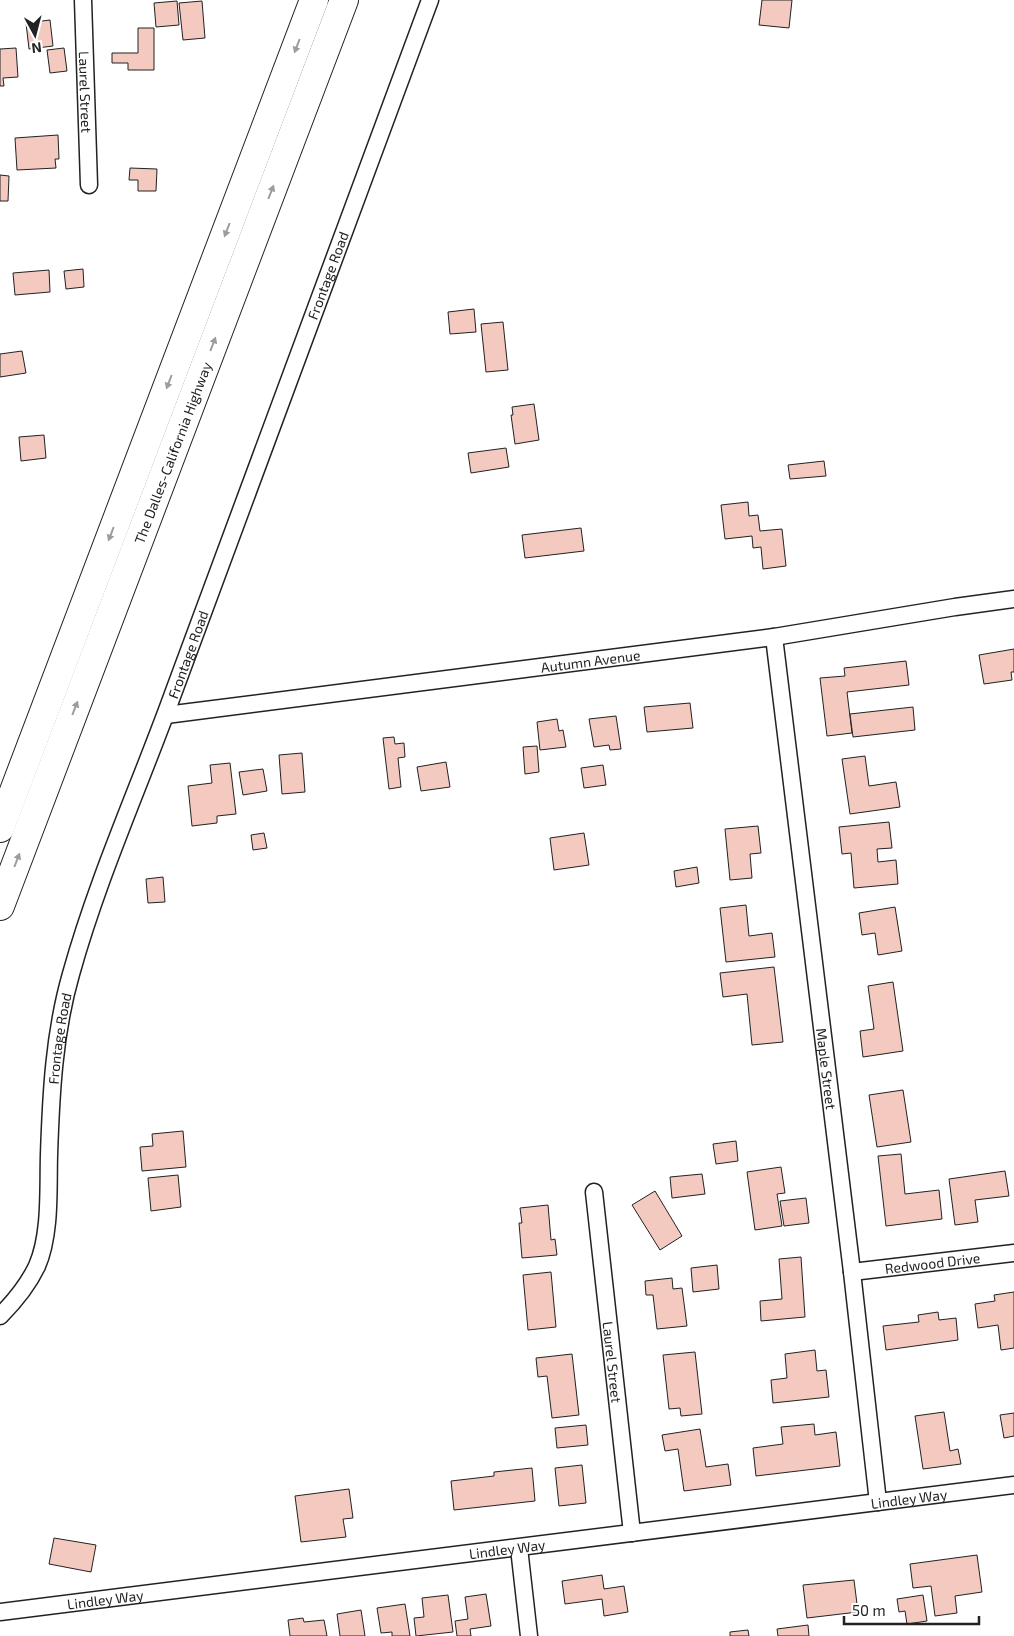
<svg xmlns="http://www.w3.org/2000/svg" width="1014" height="1636" font-family="'Exo 2',sans-serif">
  <style>
    .building { fill: #f3c9c0; stroke: #222 }
    .lines { fill: none; stroke-linecap: round; stroke-linejoin: round }
    .minor-casing { stroke: #222; stroke-width: 19 }
    .trunk-casing { stroke: #222; stroke-width: 30 }
    .minor { stroke: #fff; stroke-width: 16 }
    .trunk { stroke: #fff; stroke-width: 28 }
    .oneway { fill: #9c9c9c }
    .labels { text-anchor: middle; dominant-baseline: central; stroke-width: 4; stroke-linejoin: round; paint-order: stroke }
    .street-label { font-size: 14px; fill: #222; stroke: #fff }
  </style>
  <rect width="100%" height="100%" fill="#fff"/>
  <!-- building -->
  <g class="building">
    <polygon points="762,0 792,0 789,28 759,25"/>
    <polygon points="177,1 179,25 156,27 154,3"/>
    <polygon points="202,1 205,38 183,40 179,3"/>
    <polygon points="50,20 53,46 29,49 26,23"/>
    <polygon points="138,28 154,28 154,70 128,70 128,63 112,63 112,53 138,53"/>
    <polygon points="16,48 18,77 3,78 4,86 0,86 0,49"/>
    <polygon points="64,48 67,71 50,73 47,50"/>
    <polygon points="58,135 59,159 55,159 56,168 17,170 15,138"/>
    <polygon points="130,168 157,169 156,191 138,191 138,180 129,180"/>
    <polygon points="0,175 9,176 8,201 0,201"/>
    <polygon points="83,269 84,287 66,289 64,271"/>
    <polygon points="49,270 50,292 15,295 13,273"/>
    <polygon points="474,309 476,332 450,334 448,312"/>
    <polygon points="503,322 508,370 486,372 481,324"/>
    <polygon points="22,351 26,373 0,377 0,354"/>
    <polygon points="534,404 539,440 515,444 511,415 513,415 512,407"/>
    <polygon points="44,435 46,458 21,461 19,437"/>
    <polygon points="506,448 509,467 471,473 468,453"/>
    <polygon points="824,461 826,476 790,479 788,465"/>
    <polygon points="748,502 749,516 758,515 760,531 782,529 786,566 763,569 761,547 753,548 752,536 725,539 721,505"/>
    <polygon points="581,528 584,551 525,558 522,535"/>
    <polygon points="1014,649 1014,672 1011,672 1012,680 984,684 979,655"/>
    <polygon points="906,661 909,685 847,692 852,733 827,736 820,678 845,676 844,668"/>
    <polygon points="690,703 693,728 647,732 644,707"/>
    <polygon points="913,707 915,730 853,737 850,714"/>
    <polygon points="616,716 621,749 610,750 609,745 594,747 589,719"/>
    <polygon points="557,719 559,731 563,730 566,747 540,750 537,722"/>
    <polygon points="394,737 395,744 404,743 405,757 398,758 401,787 389,789 383,738"/>
    <polygon points="537,746 539,772 525,774 523,747"/>
    <polygon points="302,753 305,792 282,794 279,755"/>
    <polygon points="865,756 869,786 896,782 900,807 850,814 842,759"/>
    <polygon points="446,762 450,787 421,791 417,767"/>
    <polygon points="230,763 236,814 217,816 217,823 192,826 188,786 212,783 210,765"/>
    <polygon points="603,765 606,785 584,788 581,768"/>
    <polygon points="263,769 267,791 243,795 239,772"/>
    <polygon points="889,822 892,848 877,849 878,862 896,860 898,884 854,888 851,853 842,854 839,827"/>
    <polygon points="758,826 761,853 750,854 752,878 730,880 725,829"/>
    <polygon points="264,833 267,848 253,850 251,835"/>
    <polygon points="584,833 589,865 554,870 550,838"/>
    <polygon points="697,867 699,883 676,887 674,871"/>
    <polygon points="163,877 165,902 148,903 146,879"/>
    <polygon points="746,905 749,936 772,933 775,957 726,962 720,908"/>
    <polygon points="895,907 902,951 878,955 875,933 862,935 859,913"/>
    <polygon points="774,967 783,1042 752,1045 747,994 723,997 720,973"/>
    <polygon points="893,982 903,1051 863,1057 860,1031 874,1029 868,986"/>
    <polygon points="903,1090 911,1142 877,1147 869,1095"/>
    <polygon points="183,1131 186,1167 142,1171 140,1147 153,1146 152,1134"/>
    <polygon points="736,1141 738,1161 716,1164 713,1144"/>
    <polygon points="901,1154 905,1194 939,1190 942,1219 886,1226 878,1156"/>
    <polygon points="781,1167 785,1193 777,1194 782,1226 755,1230 747,1172"/>
    <polygon points="1005,1171 1009,1196 975,1200 978,1222 955,1225 949,1179"/>
    <polygon points="702,1174 705,1194 672,1198 670,1177"/>
    <polygon points="178,1175 181,1207 151,1211 148,1178"/>
    <polygon points="655,1191 682,1236 660,1250 632,1205"/>
    <polygon points="806,1198 809,1223 784,1226 780,1201"/>
    <polygon points="548,1205 551,1240 555,1239 557,1255 522,1258 519,1223 522,1223 520,1208"/>
    <polygon points="801,1257 805,1317 761,1321 760,1301 782,1299 779,1259"/>
    <polygon points="717,1265 719,1289 693,1292 691,1268"/>
    <polygon points="551,1272 556,1327 528,1330 523,1275"/>
    <polygon points="672,1278 673,1289 682,1288 687,1326 657,1329 653,1295 646,1295 645,1281"/>
    <polygon points="1014,1292 1014,1348 1001,1350 998,1325 978,1328 975,1304 995,1301 994,1295"/>
    <polygon points="938,1312 939,1320 956,1318 958,1340 886,1350 883,1326 919,1322 918,1315"/>
    <polygon points="815,1350 817,1371 826,1370 829,1397 773,1403 771,1380 787,1378 785,1354"/>
    <polygon points="695,1352 702,1414 681,1416 680,1408 669,1409 663,1355"/>
    <polygon points="572,1354 579,1415 552,1418 547,1376 538,1377 536,1358"/>
    <polygon points="944,1412 950,1451 958,1449 961,1464 923,1469 915,1416"/>
    <polygon points="1014,1413 1014,1436 1004,1438 1000,1415"/>
    <polygon points="814,1424 815,1435 836,1432 840,1466 756,1476 753,1448 783,1444 781,1427"/>
    <polygon points="586,1425 588,1445 557,1448 555,1428"/>
    <polygon points="700,1429 706,1467 728,1464 731,1485 684,1491 678,1449 665,1451 662,1435"/>
    <polygon points="582,1465 586,1503 559,1506 555,1468"/>
    <polygon points="532,1468 535,1501 454,1510 451,1481 494,1476 494,1472"/>
    <polygon points="349,1489 353,1518 343,1519 346,1537 301,1542 295,1496"/>
    <polygon points="54,1538 96,1545 91,1572 49,1564"/>
    <polygon points="977,1555 982,1592 955,1596 957,1613 935,1616 931,1586 913,1588 910,1564"/>
    <polygon points="602,1575 604,1589 624,1586 628,1612 604,1616 602,1599 565,1604 562,1581"/>
    <polygon points="854,1580 858,1612 807,1618 803,1585"/>
    <polygon points="486,1594 491,1626 470,1629 471,1636 457,1636 455,1621 468,1619 465,1597"/>
    <polygon points="448,1595 453,1632 416,1636 414,1618 424,1617 422,1598"/>
    <polygon points="923,1595 927,1621 907,1624 905,1611 899,1612 897,1599"/>
    <polygon points="405,1604 410,1636 392,1636 392,1632 381,1633 377,1608"/>
    <polygon points="361,1610 365,1636 340,1636 337,1614"/>
    <polygon points="303,1618 304,1622 324,1620 327,1636 290,1636 288,1620"/>
    <polygon points="808,1625 809,1636 778,1636 777,1629"/>
    <polygon points="748,1630 749,1636 730,1636 730,1632"/>
  </g>
  <g class="lines">
    <!-- minor casing -->
    <g class="minor-casing">
      <g id="minor">
        <path id="s1" d="M83,0l6,185"/>
        <path id="s2" d="M774,637l78,635 26,230"/>
        <path id="s3" d="M166,715l608,-78 181,-30 59,-8"/>
        <path id="s4" d="M594,1192l38,341"/>
        <path id="s5" d="M852,1272l162,-19"/>
        <path id="s6" d="M0,1316c15,-15 28,-31 37,-50 14,-32 11,-78 12,-111 2,-61 5,-122 22,-181 27,-97 69,-189 103,-283 84,-231 170,-461 256,-691"/>
        <polyline points="519,1548 529,1636"/>
        <path id="s7" d="M0,1612l1014,-127"/>
      </g>
    </g>
    <!-- trunk casing -->
    <g class="trunk-casing">
      <g id="trunk">
        <polyline points="0,828 314,0"/>
        <path id="s8" d="M0,906l344,-906"/>
      </g>
    </g>
    <!-- minor -->
    <use href="#minor" class="minor"/>
    <!-- trunk -->
    <use href="#trunk" class="trunk"/>
  </g>
  <!-- one-way arrows -->
  <defs><path id="oneway-solid" d="M-6-.8H1V-3.2L6.5 0L1 3.2V.8H-6Z" transform="scale(1.25)"/></defs>
  <g class="oneway">
    <use href="#oneway-solid" transform="translate(297 46) rotate(111)"/>
    <use href="#oneway-solid" transform="translate(271 192) rotate(-69)"/>
    <use href="#oneway-solid" transform="translate(227 230) rotate(111)"/>
    <use href="#oneway-solid" transform="translate(213 344) rotate(-69)"/>
    <use href="#oneway-solid" transform="translate(169 382) rotate(111)"/>
    <use href="#oneway-solid" transform="translate(111 534) rotate(111)"/>
    <use href="#oneway-solid" transform="translate(75 708) rotate(-69)"/>
    <use href="#oneway-solid" transform="translate(17 860) rotate(-69)"/>
  </g>
  <g class="labels">
    <!-- street labels -->
    <g class="street-label">
      <text stroke="none"><textPath href="#s1" startOffset="92">Laurel Street</textPath></text>
      <text stroke="none"><textPath href="#s6" startOffset="1102">Frontage Road</textPath></text>
      <text stroke="none"><textPath href="#s8" startOffset="485">The Dalles-California Highway</textPath></text>
      <text stroke="none"><textPath href="#s6" startOffset="698">Frontage Road</textPath></text>
      <text stroke="none"><textPath href="#s3" startOffset="428">Autumn Avenue</textPath></text>
      <text stroke="none"><textPath href="#s6" startOffset="292">Frontage Road</textPath></text>
      <text stroke="none"><textPath href="#s2" startOffset="435">Maple Street</textPath></text>
      <text stroke="none"><textPath href="#s5" startOffset="81">Redwood Drive</textPath></text>
      <text stroke="none"><textPath href="#s4" startOffset="171">Laurel Street</textPath></text>
      <text stroke="none"><textPath href="#s7" startOffset="916">Lindley Way</textPath></text>
      <text stroke="none"><textPath href="#s7" startOffset="511">Lindley Way</textPath></text>
      <text stroke="none"><textPath href="#s7" startOffset="106">Lindley Way</textPath></text>
    </g>
  </g>
  <!-- north arrow -->
  <g transform="translate(35 35) rotate(173)" stroke="#ffffff" stroke-width="4" paint-order="stroke">
  <path d="M0-4L9 19L0 12L-9 19Z" fill="#222222"/>
  <text y="-8" font-size="14" font-weight="bold" text-anchor="middle" fill="#222222">N</text>
  </g>
  <!-- scale -->
  <path d="M844 1616v8h135v-8" fill="none" stroke="#222222" stroke-width="2.5"/>
  <text x="852" y="1616" font-size="15" fill="#222222" stroke="#ffffff" stroke-width="4" paint-order="stroke">50 m</text>
</svg>
